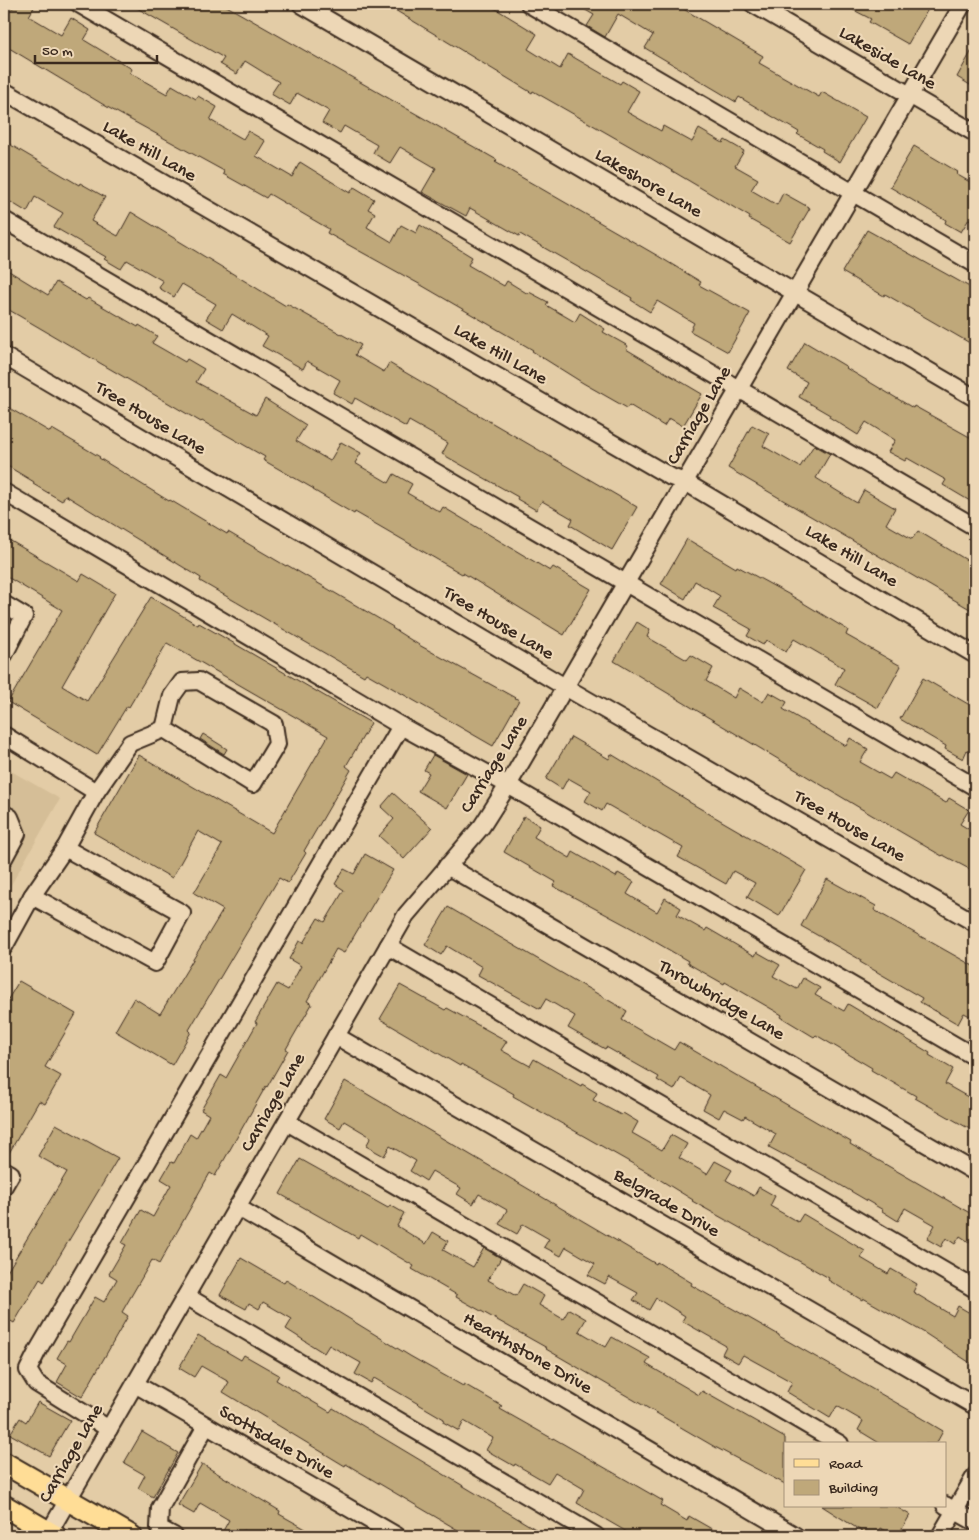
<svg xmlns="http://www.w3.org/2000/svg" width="979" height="1540" font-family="'Gochi Hand',sans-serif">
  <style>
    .built { fill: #d5be97 }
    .building { fill: #bfa87a; stroke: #3b2a1e }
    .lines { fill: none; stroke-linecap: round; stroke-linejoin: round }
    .minor-casing { stroke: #3b2a1e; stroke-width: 20 }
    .major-casing { stroke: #3b2a1e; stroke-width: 25 }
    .minor { stroke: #edd7b6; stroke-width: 16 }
    .major { stroke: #ffdd96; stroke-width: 21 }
    .labels { text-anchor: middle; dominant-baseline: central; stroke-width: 4.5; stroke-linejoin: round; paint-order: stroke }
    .street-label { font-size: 19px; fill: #3b2a1e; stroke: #edd7b6 }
  </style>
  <rect width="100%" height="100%" fill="#e3cca6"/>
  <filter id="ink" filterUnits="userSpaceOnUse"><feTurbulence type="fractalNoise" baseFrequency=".02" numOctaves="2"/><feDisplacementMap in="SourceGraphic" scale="10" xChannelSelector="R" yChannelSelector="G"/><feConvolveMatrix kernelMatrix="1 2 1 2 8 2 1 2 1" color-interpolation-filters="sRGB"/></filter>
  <g filter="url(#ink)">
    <!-- built -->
    <polygon class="built" points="4,767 60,799 4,897"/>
    <!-- building -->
    <g class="building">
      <polygon points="4,4 13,8 16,4 36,4 29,16 61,35 71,18 90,30 84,40 132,69 130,73 167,94 172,85 196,99 198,96 217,107 210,120 243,139 248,131 265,141 256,156 292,177 300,162 350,193 354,187 374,199 368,209 375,213 367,227 392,242 401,225 416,233 420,225 472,257 468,265 504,286 507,281 528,294 529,292 548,302 546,305 575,322 580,313 605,329 603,332 628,346 626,349 702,394 683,426 669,418 664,426 629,405 627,408 583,383 532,351 533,350 421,285 327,233 329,229 269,194 266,198 223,174 224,171 109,108 4,45"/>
      <polygon points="130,4 223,4 497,160 495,162 658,256 701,282 699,285 750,313 728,352 690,331 694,323 657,301 650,312 631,300 632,298 520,234 519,236 470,208 466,216 422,192 436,168 400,147 390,163 373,153 377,145 344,126 340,133 322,123 329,111 297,93 290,105 271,94 279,82 245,61 237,74 220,64 224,58"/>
      <polygon points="385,4 485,4 496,9 537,34 528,49 560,69 568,54 620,84 622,81 639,91 627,112 661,131 663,126 692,142 699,129 723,143 725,140 744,151 735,166 758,179 751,190 777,205 783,193 810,208 790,242 749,219 750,217 647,156 533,91 532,93"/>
      <polygon points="575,4 675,4 763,56 759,63 819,97 822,92 866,117 840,162 822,151 823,149 797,134 799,132 739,97 736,102 645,48 653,35 618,14 605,37 587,26 594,15"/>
      <polygon points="842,4 931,4 908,44 869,22 871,19"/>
      <polygon points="975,45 975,88 957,77"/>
      <polygon points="4,141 79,185 80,183 105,197 91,221 118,236 131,212 286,306 287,304 361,345 355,355 384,372 389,363 637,507 612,550 570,525 573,519 542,501 536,510 517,499 518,497 442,454 448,443 409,421 406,427 355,398 352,404 333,393 340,380 307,361 303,369 262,346 268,336 232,314 223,329 206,319 216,304 182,284 174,297 159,288 163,281 127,260 121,269 104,259 106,257 54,227 63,213 35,197 27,212 4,198"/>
      <polygon points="914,146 958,172 956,174 975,185 975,222 969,219 961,232 945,223 946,220 890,187"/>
      <polygon points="867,230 975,290 975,346 885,294 884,296 842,272"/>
      <polygon points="4,268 48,295 56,282 86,300 88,298 138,327 139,325 157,336 152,343 185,362 187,359 204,369 196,382 256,415 265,399 306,425 296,441 330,461 341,442 361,453 355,463 389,483 394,474 412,484 407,493 440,512 443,507 550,571 553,567 591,589 564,635 463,573 462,574 355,512 354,514 313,490 314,489 263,460 265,457 202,421 201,422 4,307"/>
      <polygon points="805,342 847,367 846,368 913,408 914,406 975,440 975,491 970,501 943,485 946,480 907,458 905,461 888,452 895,440 866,422 858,435 829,417 830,415 799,397 807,382 788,371"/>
      <polygon points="4,405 50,432 52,429 100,457 99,458 169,501 170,500 227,534 228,532 286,566 287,565 393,627 392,628 419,645 519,700 493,746 366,673 364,676 200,581 201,578 65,495 62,501 33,484 34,482 4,464"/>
      <polygon points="752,425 769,434 763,446 800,467 814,445 830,454 816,478 857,503 864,490 895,508 886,524 912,539 918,531 975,565 975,612 728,468"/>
      <polygon points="4,537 79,581 83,574 115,593 62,686 87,701 151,597 198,625 199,623 371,723 346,766 351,770 304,851 306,853 288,883 279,878 189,1030 191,1032 172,1065 115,1031 134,998 160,1014 223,910 194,893 222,845 198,831 172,878 94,833 139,755 272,833 328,736 167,643 129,707 127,706 97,755 8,702 62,610 4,575"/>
      <polygon points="687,539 736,568 737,566 790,595 848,630 846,635 901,666 878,708 835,684 844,668 794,639 786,652 766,640 763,645 747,636 751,629 713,608 720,596 695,581 685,599 661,584"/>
      <polygon points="637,622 650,630 647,637 687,660 691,655 713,668 706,681 734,698 739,688 763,702 769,692 787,702 783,709 846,746 850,738 868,749 860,762 890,779 894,773 946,803 949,798 969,810 960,824 975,833 975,872 943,855 942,856 870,814 614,661"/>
      <polygon points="923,678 975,708 975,755 967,750 963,759 945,749 946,746 900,719"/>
      <polygon points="203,734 227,749 224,754 200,739"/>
      <polygon points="571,737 609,759 611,754 689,801 689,802 806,870 779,916 747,897 755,883 733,871 726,884 678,857 683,848 606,804 602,811 585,801 591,791 568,778 562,789 546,779"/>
      <polygon points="433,755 467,774 447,808 418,791 429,773 424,770"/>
      <polygon points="393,793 432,828 404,859 379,836 394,819 381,807"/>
      <polygon points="524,816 540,826 534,837 570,858 573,852 616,877 618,873 634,882 627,894 657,912 665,898 681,908 677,915 705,931 707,928 755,956 757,952 780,965 773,976 797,989 803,978 820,988 815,995 844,1011 848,1004 930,1053 929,1055 953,1069 945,1084 975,1101 975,1132 915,1098 916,1096 871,1070 872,1068 816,1035 814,1037 781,1017 782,1015 725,982 724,984 687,963 688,961 635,930 553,886 556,882 504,852"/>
      <polygon points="365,854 393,870 344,953 336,949 307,1001 312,1004 286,1049 288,1050 267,1087 266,1086 215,1176 210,1173 159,1264 152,1260 122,1312 128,1316 82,1397 57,1382 67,1364 57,1358 67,1341 69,1342 95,1297 104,1302 117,1279 109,1274 126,1245 122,1243 141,1210 153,1217 171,1185 161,1179 171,1162 174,1163 190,1134 196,1138 209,1115 201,1110 221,1075 226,1078 257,1023 255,1022 277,984 288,990 301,966 289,959 299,941 303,943 318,918 325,922 344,890 335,884 344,869 354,874"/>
      <polygon points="827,879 876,906 874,910 975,967 975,1008 970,1016 964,1013 958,1024 920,1002 922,998 860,962 861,960 801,926"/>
      <polygon points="448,907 627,1011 622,1020 674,1050 679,1042 851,1142 850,1144 975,1216 975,1246 960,1236 955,1244 946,1238 941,1247 927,1239 935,1225 905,1208 898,1221 882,1211 883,1210 830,1179 784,1154 784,1155 769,1147 776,1134 745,1116 743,1119 724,1109 719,1118 703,1109 710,1095 681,1078 674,1090 657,1080 659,1077 606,1047 605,1049 568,1028 575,1016 546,999 540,1009 478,975 482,967 447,946 441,955 425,945"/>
      <polygon points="19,981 76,1014 45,1067 61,1076 45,1104 39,1101 5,1160 4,1160 4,1006"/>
      <polygon points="400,985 445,1010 447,1008 507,1041 501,1050 530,1066 534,1059 581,1086 582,1084 597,1093 593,1100 621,1115 623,1113 638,1122 632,1133 662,1150 671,1135 687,1144 679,1158 707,1174 715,1161 732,1170 726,1180 754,1196 759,1187 775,1196 770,1206 798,1222 803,1214 865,1251 861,1258 888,1274 891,1269 917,1284 913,1292 953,1316 958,1306 975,1316 975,1366 923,1332 863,1298 862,1300 828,1280 829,1278 692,1201 693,1200 649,1173 513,1096 514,1094 461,1064 460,1066 380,1019"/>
      <polygon points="345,1081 656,1264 657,1262 692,1283 691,1285 779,1335 779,1336 916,1414 916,1415 943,1431 936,1444 881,1444 858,1430 863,1421 837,1406 830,1418 787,1392 792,1382 743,1355 738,1363 722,1354 726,1346 682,1321 685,1316 656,1298 649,1310 633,1300 638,1293 609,1277 605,1284 588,1275 595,1264 566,1247 561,1256 544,1247 549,1239 523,1224 517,1234 499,1224 507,1210 479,1194 473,1204 457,1194 461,1188 432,1171 426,1181 410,1171 416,1161 390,1146 384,1156 366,1146 371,1137 344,1121 340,1128 324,1119"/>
      <polygon points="56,1124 118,1158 44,1282 40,1279 14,1323 4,1317 4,1277 67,1172 38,1156"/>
      <polygon points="300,1159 388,1208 390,1205 404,1213 397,1226 426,1244 433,1232 448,1241 443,1250 473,1267 484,1248 501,1258 488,1280 516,1296 523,1284 544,1296 539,1305 563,1319 569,1309 586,1319 579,1331 606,1347 612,1337 650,1358 646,1364 699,1395 702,1391 785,1438 785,1484 715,1447 546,1349 547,1348 456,1297 457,1295 412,1269 414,1266 360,1234 358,1238 280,1194"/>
      <polygon points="241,1258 284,1283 286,1280 410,1356 463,1386 464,1384 502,1406 500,1409 553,1439 553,1438 663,1501 660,1505 687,1521 689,1516 724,1536 634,1536 577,1503 584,1489 555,1472 548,1483 515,1464 514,1466 486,1450 493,1438 464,1421 459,1431 443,1422 444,1419 374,1378 371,1383 355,1374 361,1363 329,1345 324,1353 308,1343 286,1329 292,1319 263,1302 259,1309 249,1303 246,1309 220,1295"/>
      <polygon points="198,1335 241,1360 244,1355 279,1375 276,1380 330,1412 333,1408 547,1536 468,1536 346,1464 345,1466 223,1392 229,1382 201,1366 194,1377 179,1368"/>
      <polygon points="38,1402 70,1420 49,1456 10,1434 20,1418 26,1422"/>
      <polygon points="142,1432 178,1453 153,1497 138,1488 145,1475 124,1463"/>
      <polygon points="202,1464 280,1511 279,1514 318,1536 254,1536 243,1530 240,1536 232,1536 223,1531 229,1520 200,1503 194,1514 178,1505"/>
      <polygon points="822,1506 895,1506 910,1515 898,1536 894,1536 880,1528 875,1536 869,1536"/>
    </g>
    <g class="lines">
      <!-- minor casing -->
      <g class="minor-casing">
        <g id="minor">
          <polyline points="79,4 975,527"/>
          <polyline points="301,4 975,398"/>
          <polyline points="529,4 975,264"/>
          <polyline points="753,4 975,133"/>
          <polyline points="4,91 671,477 685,482 975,655"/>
          <polyline points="4,220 975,787"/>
          <polyline points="4,356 565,687 975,923"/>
          <polyline points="4,492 401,726 508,785 975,1057"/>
          <polyline points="4,604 24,616 4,655"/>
          <polygon points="199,681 274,724 277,744 253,784 164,729 172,696 182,682"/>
          <polyline points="4,735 96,792 130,743 164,729"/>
          <polyline points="4,814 10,817 17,834 4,858"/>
          <polyline points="447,866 975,1172"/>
          <polyline points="32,896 65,848"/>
          <polyline points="388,946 975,1289"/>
          <polyline points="4,947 32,896 155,963 182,913 65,848 96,792"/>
          <polyline points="336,1036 975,1406"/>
          <polyline points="287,1122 840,1444"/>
          <polyline points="4,1170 11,1174 4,1186"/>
          <polyline points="237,1207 796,1536"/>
          <polyline points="186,1296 596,1536"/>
          <polyline points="135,1384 397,1536"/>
          <polyline points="109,1429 36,1383 28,1370 38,1350 401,726"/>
          <polyline points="945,1505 975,1522"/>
          <polyline points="47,1536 406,915 482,826 508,785 963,4"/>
          <polyline points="174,1536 159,1528 160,1508 206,1426"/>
          <polyline points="940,1536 975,1476"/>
        </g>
      </g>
      <!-- major casing -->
      <g class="major-casing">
        <g id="major">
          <polyline points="4,1463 131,1536"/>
          <polyline points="4,1506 55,1536"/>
        </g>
      </g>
      <!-- minor -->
      <use href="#minor" class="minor"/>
      <!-- major -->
      <use href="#major" class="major"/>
    </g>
  </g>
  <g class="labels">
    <!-- street labels -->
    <g class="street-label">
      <text transform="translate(887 59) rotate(30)">Lakeside Lane</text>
      <text transform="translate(149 152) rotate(30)">Lake Hill Lane</text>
      <text transform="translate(648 184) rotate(30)">Lakeshore Lane</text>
      <text transform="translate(500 355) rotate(30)">Lake Hill Lane</text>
      <text transform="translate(700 416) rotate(-60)">Carriage Lane</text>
      <text transform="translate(150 419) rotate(31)">Tree House Lane</text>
      <text transform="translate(851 557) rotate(31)">Lake Hill Lane</text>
      <text transform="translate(498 624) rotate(31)">Tree House Lane</text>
      <text transform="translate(495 765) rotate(-58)">Carriage Lane</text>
      <text transform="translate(849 827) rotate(30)">Tree House Lane</text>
      <text transform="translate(721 1001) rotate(30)">Throwbridge Lane</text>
      <text transform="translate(274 1103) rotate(-60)">Carriage Lane</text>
      <text transform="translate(666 1204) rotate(30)">Belgrade Drive</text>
      <text transform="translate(527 1354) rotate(30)">Hearthstone Drive</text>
      <text transform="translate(276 1443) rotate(30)">Scottsdale Drive</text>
      <text transform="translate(72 1454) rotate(-60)">Carriage Lane</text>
    </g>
  </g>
  <!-- margin -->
  <rect width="979" height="1540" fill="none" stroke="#edd7b6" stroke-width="20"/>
  <rect x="10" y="10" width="959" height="1520" fill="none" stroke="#3b2a1e" stroke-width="2" filter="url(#ink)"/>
  <!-- legend -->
  <rect x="784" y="1442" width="162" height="65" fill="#edd7b6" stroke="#a69279"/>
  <rect x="794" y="1459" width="25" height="8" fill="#ffdd96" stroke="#a69279"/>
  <text x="829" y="1468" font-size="15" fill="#3b2a1e">Road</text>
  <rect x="794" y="1480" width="25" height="15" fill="#bfa87a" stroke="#a69279"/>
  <text x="829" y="1492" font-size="15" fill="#3b2a1e">Building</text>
  <!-- scale -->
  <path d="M35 55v8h122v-8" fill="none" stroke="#3b2a1e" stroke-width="2.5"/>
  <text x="42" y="55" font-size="15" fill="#3b2a1e" stroke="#edd7b6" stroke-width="4" paint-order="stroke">50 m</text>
</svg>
